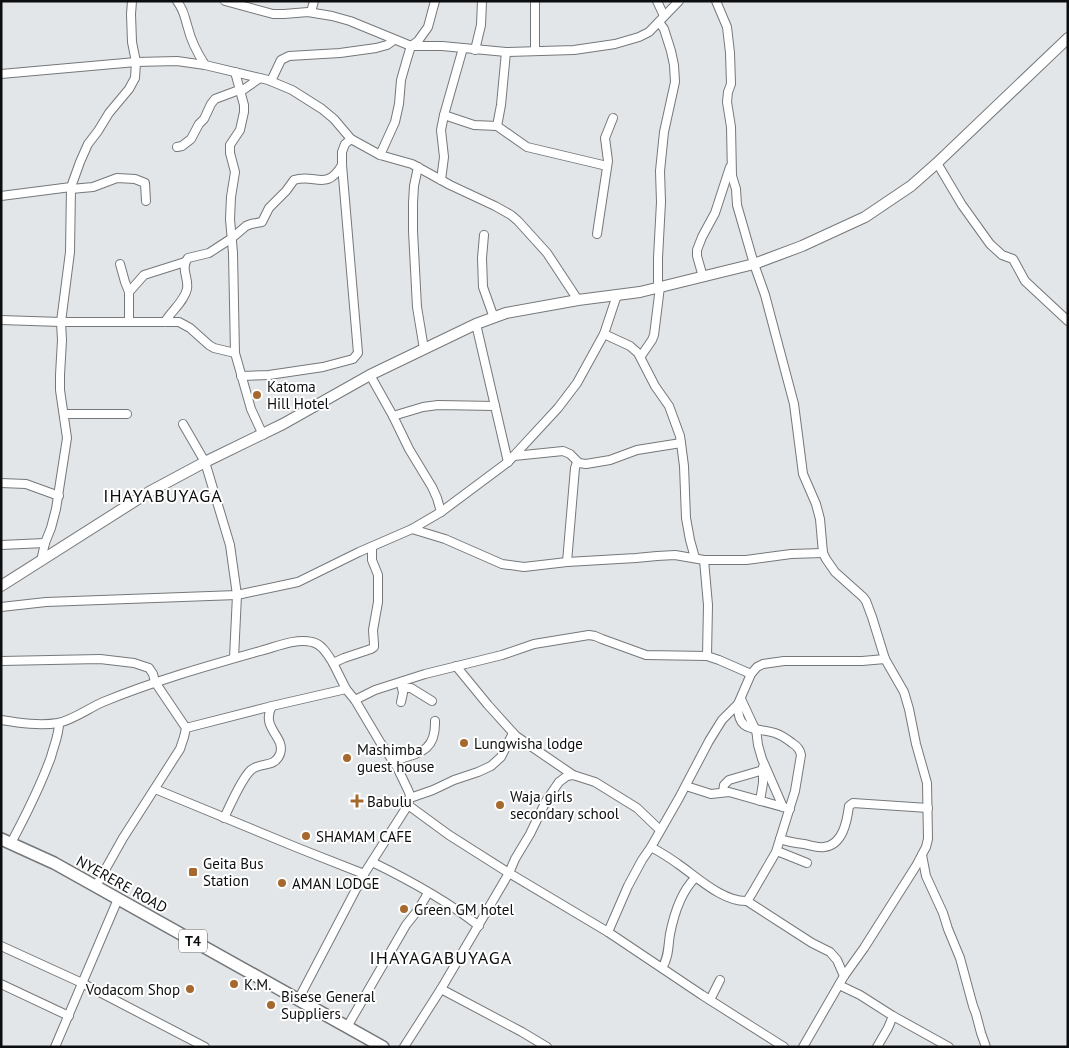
<svg xmlns="http://www.w3.org/2000/svg" width="1069" height="1048" font-family="'PT Sans',sans-serif">
  <style>
    .lines { fill: none; stroke-linecap: round; stroke-linejoin: round }
    .minor-casing { stroke: #75787a; stroke-width: 10 }
    .major-casing { stroke: #75787a; stroke-width: 12 }
    .highway-casing { stroke: #75787a; stroke-width: 14 }
    .minor { stroke: #fff; stroke-width: 8 }
    .major { stroke: #fff; stroke-width: 10 }
    .highway { stroke: #fff; stroke-width: 11 }
    .poi-dot { fill: #a6682d; stroke: #fff; stroke-width: 2 }
    .labels { text-anchor: middle; dominant-baseline: central; stroke-width: 4; stroke-linejoin: round; paint-order: stroke }
    .shield { fill: #fff; stroke: #555656; stroke-width: 1 }
    .shield-label { font-size: 14px; font-weight: bold; fill: #0c0d0e }
    .poi-label { font-size: 15px; fill: #0c0d0e; stroke: #fff; text-anchor: start }
    .street-label { font-size: 15px; fill: #0c0d0e; stroke: #fff }
    .quarter-label { font-size: 18px; letter-spacing: 1px; fill: #0c0d0e; stroke: #fff }
  </style>
  <rect width="100%" height="100%" fill="#e3e6e9"/>
  <g class="lines">
    <!-- minor casing -->
    <g class="minor-casing">
      <g id="minor">
        <path d="M177,1c8,11 7,15 11,27 3,13 10,26 17,37"/>
        <polyline points="225,1 273,14 284,14 308,12 332,16 350,21 411,46 442,46 506,52 574,50 615,44 639,37 649,32 679,1"/>
        <polyline points="535,1 535,51"/>
        <polyline points="657,1 664,16"/>
        <polyline points="716,1 727,27 730,53 731,84 728,92 727,102 731,127 732,176 736,189 737,205 754,264 765,295 794,404 803,474 816,504 820,519 823,553 826,559 835,572 863,597 866,601 872,617 885,659 904,692 909,709 916,744 927,783 928,839 926,847 916,866 864,948 844,976 803,1047"/>
        <polyline points="311,12 314,1"/>
        <polyline points="475,50 481,25 482,1"/>
        <polyline points="235,72 244,105 244,112 240,130 230,145 230,153 235,172 231,197 230,219 233,253 235,353 251,409 263,435"/>
        <polyline points="1,74 136,62 177,61 205,65 268,80 292,90 322,109 334,119 351,139 380,155 412,164 450,185 495,206 511,215 518,221 547,253 578,300"/>
        <polyline points="271,81 281,60 289,56 340,53 376,48 387,45 394,40"/>
        <polyline points="240,92 260,78"/>
        <polyline points="444,115 474,125 497,126 527,147 607,166"/>
        <polyline points="497,126 501,105 506,52"/>
        <polyline points="177,147 182,146 191,139 199,124 204,119 211,104 215,99 239,90"/>
        <polyline points="380,155 395,122 399,104 401,80 407,59 411,46 418,41 428,27 435,1"/>
        <polyline points="937,163 962,205 990,244 1002,255 1013,259 1025,281 1068,321"/>
        <polyline points="418,167 414,186 413,203 413,231 417,307 424,349"/>
        <polyline points="441,180 444,157 441,130 444,115 463,48"/>
        <polyline points="71,189 93,187 117,178 135,179 145,183 146,201"/>
        <polyline points="1,196 71,187"/>
        <polyline points="597,234 608,161 605,138 613,118"/>
        <polyline points="484,235 482,258 483,287 494,318"/>
        <polyline points="120,264 125,282 129,292 129,322"/>
        <polyline points="703,277 697,256 697,250 702,237 715,213 730,167"/>
        <polyline points="658,288 658,258 661,202 660,171 664,132 675,82 674,65 671,51 664,29 659,22"/>
        <polyline points="129,292 144,275 185,262"/>
        <polyline points="1,320 61,322 179,322 190,328 209,345 214,348 235,353"/>
        <path d="M165,322c6,-11 19,-20 22,-33 2,-12 -7,-20 1,-31l21,-5 23,-15 14,-12 5,-2 11,-2 7,-14 17,-17 8,-11c21,-7 32,12 48,-15"/>
        <polyline points="476,324 508,462"/>
        <polyline points="604,334 630,346 638,353 655,386 669,406 680,436 681,443 684,466 686,518 690,540 695,558"/>
        <polyline points="641,356 652,340 654,335 660,287"/>
        <polyline points="370,375 393,416 409,449 432,487 437,498 441,512"/>
        <polyline points="241,376 269,375 323,367 353,359 358,353 342,165 342,152 345,144 351,139"/>
        <polyline points="64,414 127,414"/>
        <polyline points="393,416 423,407 438,405 495,406"/>
        <polyline points="183,424 205,462 230,545 237,595 234,658"/>
        <polyline points="514,456 563,451 570,454 579,463 586,464 610,460 637,450 681,443"/>
        <polyline points="1,483 26,484 59,496"/>
        <polyline points="412,529 445,539 502,564 524,567 567,562 636,558 657,556 675,555 704,560 746,560 791,554 823,553"/>
        <polyline points="1,545 45,543"/>
        <polyline points="704,560 708,605 707,656"/>
        <polyline points="41,561 45,543 51,528 56,509 67,438 60,390 60,375 62,340 61,322 70,252 71,187 80,162 88,144 98,131 109,113 129,89 135,78 136,62 132,42 131,14 132,1"/>
        <polyline points="567,562 575,468 577,462"/>
        <polyline points="1,607 46,602 237,595 298,582 359,552 412,529 441,512 508,462 558,408 577,383 604,334 617,295"/>
        <polyline points="1,661 100,659 134,663 149,668 153,674 155,682 186,728 184,737 180,749 123,838 96,886"/>
        <polyline points="456,666 488,705 516,736 573,775"/>
        <polyline points="403,688 411,688 432,701"/>
        <polyline points="741,699 755,729"/>
        <polyline points="355,700 375,690 425,674 502,655 534,644 589,635 595,636 602,639 646,655 707,656 719,660 751,674"/>
        <polyline points="401,702 403,693 401,683"/>
        <path d="M1,720c19,3 39,6 57,3 15,-3 31,-15 45,-21 51,-21 104,-36 157,-51 16,-4 35,-13 52,-9 10,2 16,13 21,21l11,-5 27,-9 3,-2v-3l-1,-14 5,-28v-27l-6,-15v-13"/>
        <polyline points="186,728 272,706 346,689"/>
        <polyline points="756,729 758,745 762,759 783,807"/>
        <path d="M393,761c26,-8 43,-9 42,-40"/>
        <polyline points="686,786 711,794 729,792 790,809"/>
        <polyline points="155,789 298,848 364,874"/>
        <polyline points="723,792 724,785 729,780 763,770"/>
        <polyline points="410,798 433,790 454,780 478,772 491,766 501,757 513,733"/>
        <polyline points="760,801 763,783 763,767"/>
        <path d="M224,818c6,-12 17,-39 27,-48 9,-8 24,-2 29,-16 6,-18 -20,-25 -8,-48"/>
        <polyline points="660,830 637,808 595,782 573,775 567,776 559,782 546,801 530,834 515,859 509,873 608,932 702,995 784,1047"/>
        <path d="M780,839c8,3 16,4 24,5 6,1 13,4 20,3 19,-2 23,-26 25,-41l4,-3 75,5"/>
        <path d="M11,843c15,-28 29,-56 40,-86 3,-12 8,-22 8,-34"/>
        <path d="M651,847c9,5 19,11 27,17 19,13 45,38 69,37l4,-6 25,-43 19,-61 6,-36c-1,-6 -4,-9 -9,-12 -5,-4 -11,-8 -17,-10 -21,-6 -38,0 -37,-29"/>
        <polyline points="777,851 807,863"/>
        <polyline points="922,855 926,876 943,913 948,929 960,958 973,1006 976,1014 981,1033 986,1047"/>
        <path d="M372,862c37,18 74,38 107,64"/>
        <polyline points="747,901 812,943 830,952 837,960 844,976"/>
        <polyline points="608,932 628,886 642,860 651,847 679,798 709,741 722,720 738,704 751,674 757,667 763,664 784,661 862,661 885,659"/>
        <polyline points="1,946 82,983 205,1047"/>
        <path d="M662,968c7,-11 6,-22 8,-34 4,-20 11,-42 25,-56"/>
        <polyline points="1,984 69,1016"/>
        <polyline points="839,985 860,995 893,1016 949,1047"/>
        <polyline points="441,989 522,1032 547,1047"/>
        <polyline points="298,1000 364,874 408,805 410,795 408,790 397,767 380,742 355,700 346,689 333,663"/>
        <polyline points="710,1000 720,980"/>
        <polyline points="347,1027 406,925 418,910 428,893"/>
        <polyline points="55,1047 118,899"/>
        <polyline points="404,1047 441,989 509,873 449,835 408,805"/>
        <polyline points="877,1047 888,1028 893,1016"/>
      </g>
    </g>
    <!-- major casing -->
    <g class="major-casing">
      <polyline id="major" points="1,586 149,492 205,462 283,424 370,375 476,324 506,313 578,300 640,292 754,264 802,246 865,217 911,186 937,163 1068,38"/>
    </g>
    <!-- highway casing -->
    <g class="highway-casing">
      <polyline id="highway" points="1,839 54,863 383,1047"/>
    </g>
    <!-- minor -->
    <use href="#minor" class="minor"/>
    <!-- major -->
    <use href="#major" class="major"/>
    <!-- highway -->
    <use href="#highway" class="highway"/>
  </g>
  <!-- markers -->
  <g class="poi-dot">
    <circle cx="257" cy="395" r="5"/>
    <circle cx="464" cy="743" r="5"/>
    <circle cx="347" cy="758" r="5"/>
    <path d="M354.5 793.5h5v5h5v5h-5v5h-5v-5h-5v-5h5z"/>
    <circle cx="500" cy="805" r="5"/>
    <circle cx="306" cy="836" r="5"/>
    <rect x="188" y="867" width="10" height="10" rx="2.5"/>
    <circle cx="282" cy="883" r="5"/>
    <circle cx="404" cy="909" r="5"/>
    <circle cx="234" cy="984" r="5"/>
    <circle cx="190" cy="989" r="5"/>
    <circle cx="271" cy="1005" r="5"/>
  </g>
  <g class="labels">
    <!-- shield labels -->
    <rect class="shield" x="179" y="929.5" width="28" height="23" rx="4"/>
    <g class="shield-label">
      <text x="193" y="941">T4</text>
    </g>
    <!-- poi labels -->
    <g class="poi-label">
      <text x="267" y="386">Katoma<tspan x="267" dy="17">Hill Hotel</tspan></text>
      <text x="474" y="743">Lungwisha lodge</text>
      <text x="357" y="749">Mashimba<tspan x="357" dy="17">guest house</tspan></text>
      <text x="510" y="796">Waja girls<tspan x="510" dy="17">secondary school</tspan></text>
      <text x="367" y="801">Babulu</text>
      <text x="316" y="836">SHAMAM CAFE</text>
      <text x="203" y="863">Geita Bus<tspan x="203" dy="17">Station</tspan></text>
      <text x="292" y="883">AMAN LODGE</text>
      <text x="414" y="909">Green GM hotel</text>
      <text x="244" y="984">K.M.</text>
      <text x="180" y="989" text-anchor="end">Vodacom Shop</text>
      <text x="281" y="996">Bisese General<tspan x="281" dy="17">Suppliers</tspan></text>
    </g>
    <!-- street labels -->
    <g class="street-label">
      <text transform="translate(122 884) rotate(29)">NYERERE ROAD</text>
    </g>
    <!-- quarter labels -->
    <g class="quarter-label">
      <text x="163" y="495">IHAYABUYAGA</text>
      <text x="441" y="957">IHAYAGABUYAGA</text>
    </g>
  </g>
  <!-- border -->
  <rect width="1069" height="1048" fill="none" stroke="#0c0d0e" stroke-width="5"/>
</svg>
